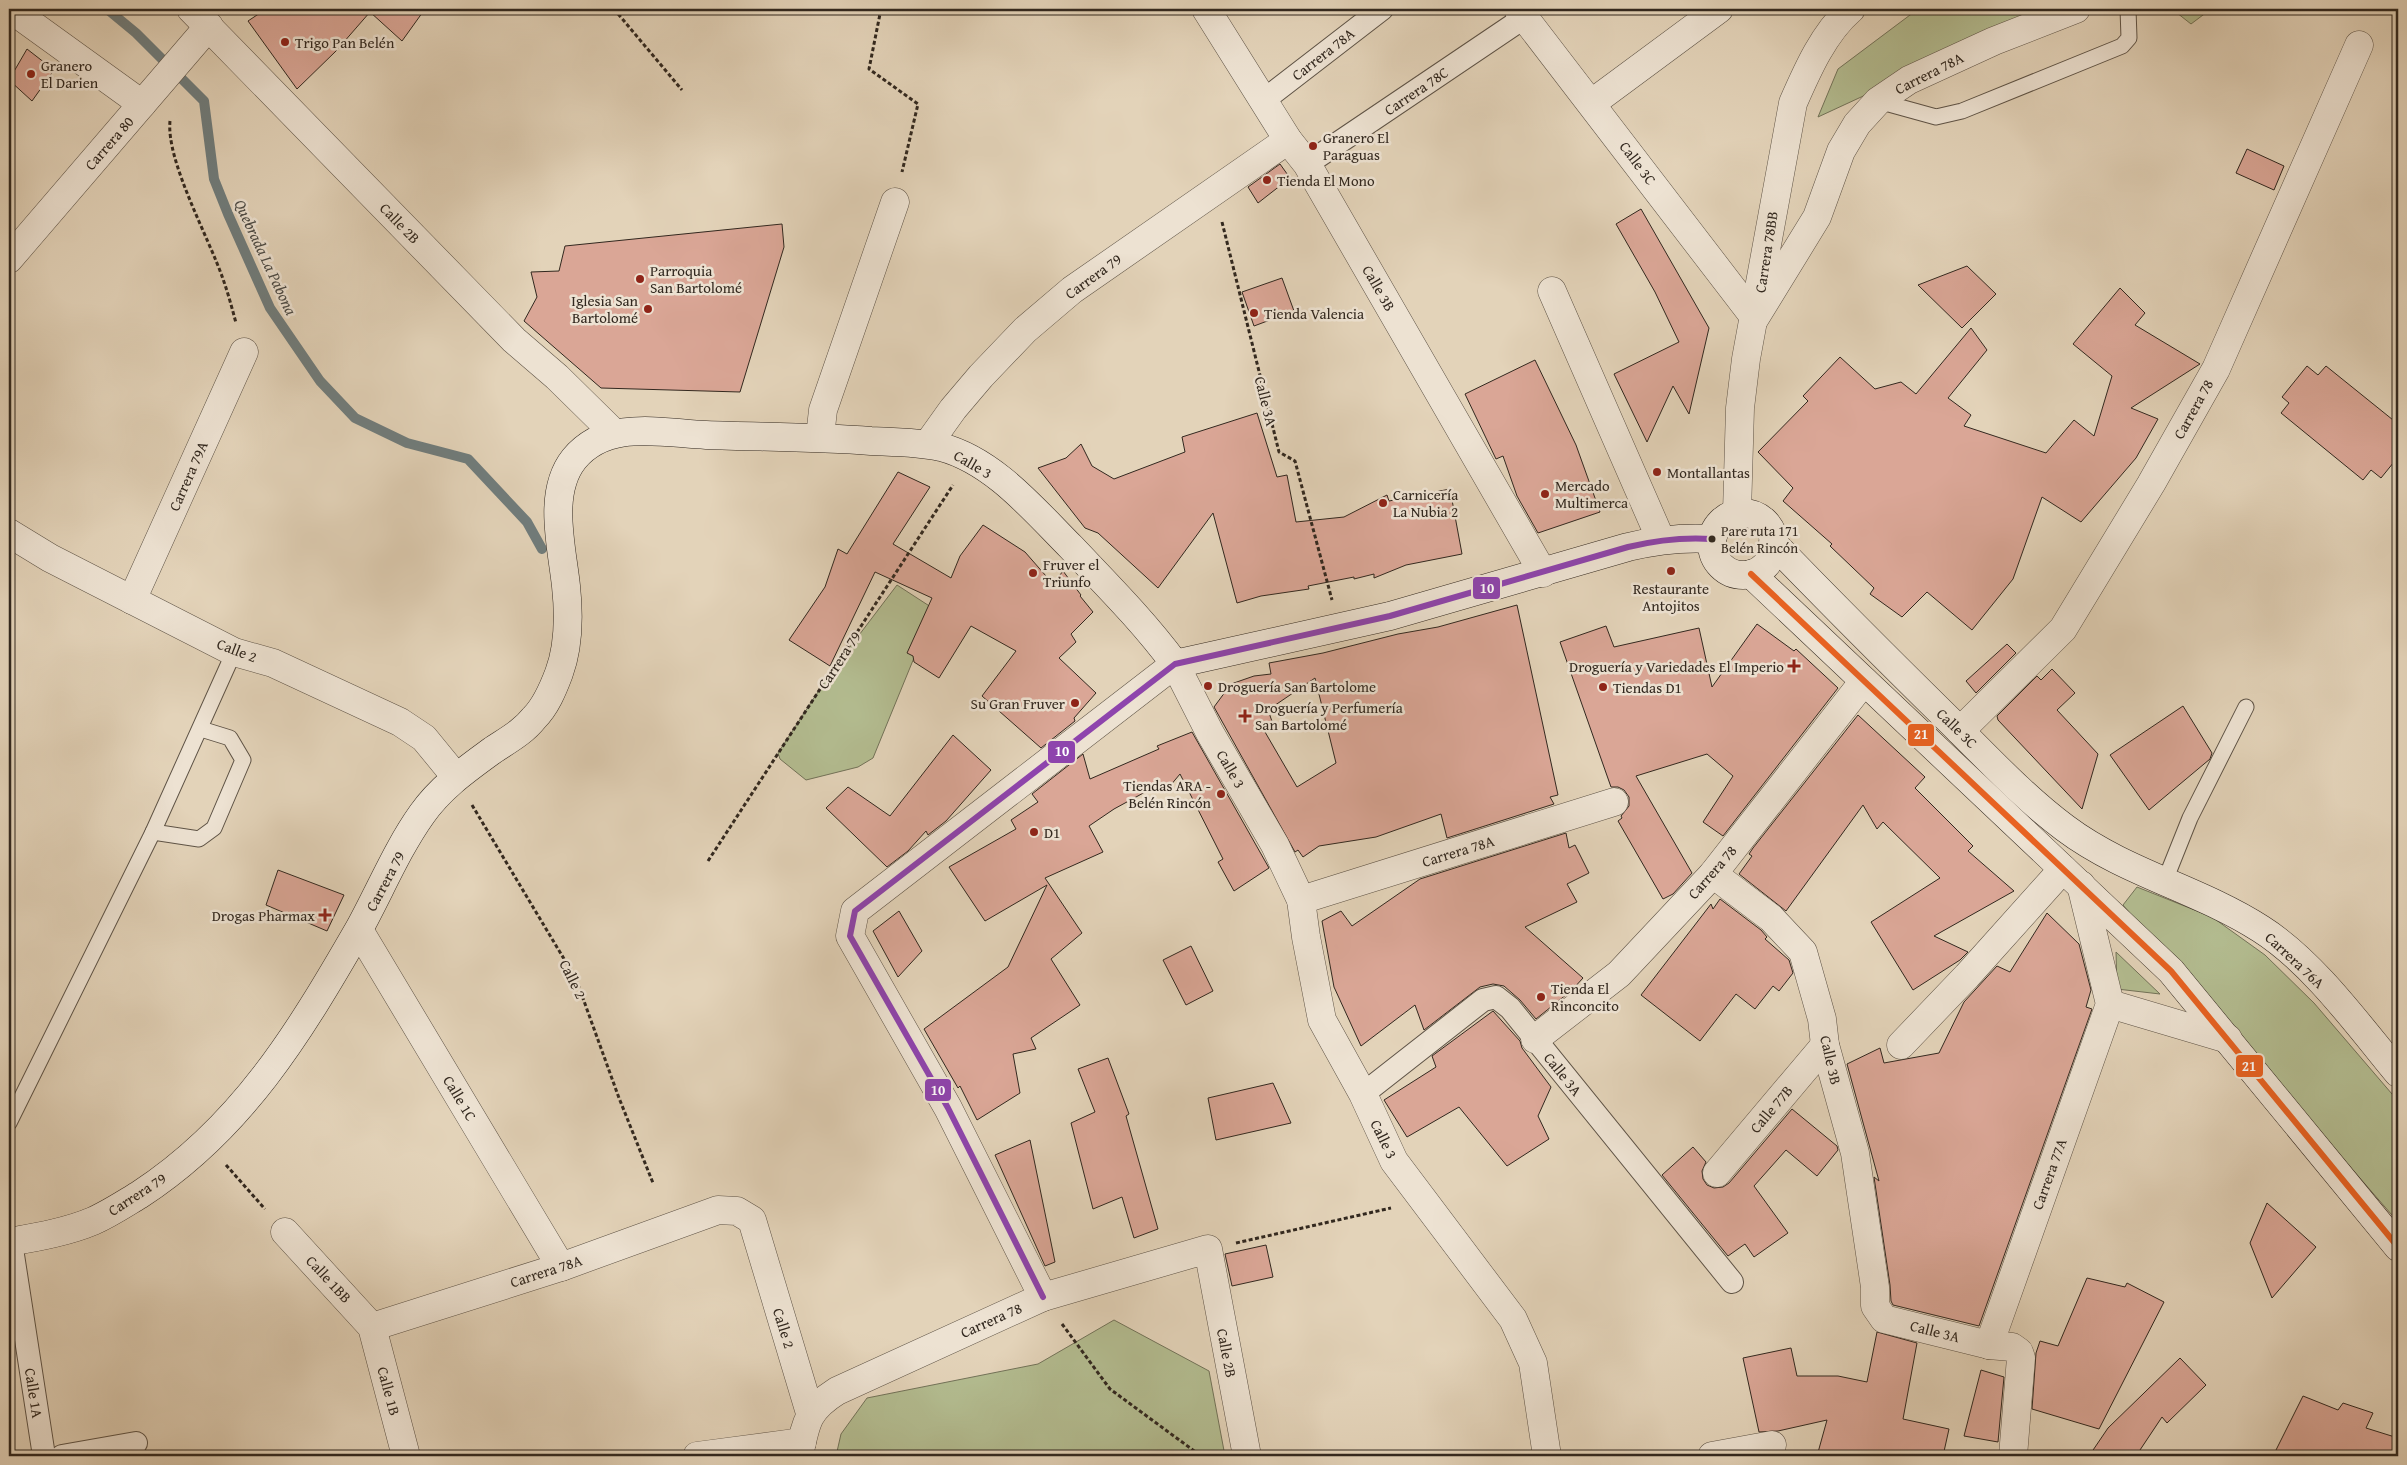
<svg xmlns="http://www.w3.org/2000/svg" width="2407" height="1465" font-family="'Gentium Book Plus',serif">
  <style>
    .green { fill: #b3bc90; stroke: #727258 }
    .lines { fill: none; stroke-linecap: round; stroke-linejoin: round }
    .stream { stroke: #707d7d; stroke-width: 10 }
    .building { fill: #daa696; stroke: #32281f; fill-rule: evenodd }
    .service-casing { stroke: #5e5346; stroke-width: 17 }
    .pedestrian-casing { stroke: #5e5346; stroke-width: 24 }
    .minor-casing { stroke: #5e5346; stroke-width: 29 }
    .secondary-casing { stroke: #32281f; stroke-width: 29 }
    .path { stroke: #32281f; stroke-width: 3; stroke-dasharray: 4 2.5; stroke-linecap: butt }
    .service { stroke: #ede2d2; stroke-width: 15 }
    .pedestrian { stroke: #ede2d2; stroke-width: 22 }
    .minor { stroke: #ede2d2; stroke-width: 28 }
    .secondary { stroke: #ede2d2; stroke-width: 28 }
    .bus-1-casing { stroke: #ede2d2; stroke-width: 10 }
    .bus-2-casing { stroke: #ede2d2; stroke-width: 10 }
    .bus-1 { stroke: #e86222; stroke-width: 6 }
    .bus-2 { stroke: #8e44ad; stroke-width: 6 }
    .poi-dot { fill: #8f2418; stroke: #ede2d2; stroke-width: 2 }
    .bus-dot { fill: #32281f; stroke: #ede2d2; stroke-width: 2 }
    .labels { text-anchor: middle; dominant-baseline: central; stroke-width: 5; stroke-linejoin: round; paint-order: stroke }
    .bus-label { font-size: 14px; fill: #32281f; stroke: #ede2d2; text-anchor: start }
    .poi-label { font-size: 15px; fill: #32281f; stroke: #ede2d2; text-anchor: start }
    .street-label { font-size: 15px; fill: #32281f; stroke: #ede2d2 }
    .water-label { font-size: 16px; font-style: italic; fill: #4c4b46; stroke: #ede2d2 }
    .line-badge { stroke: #ede2d2; stroke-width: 2 }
    .badge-label { font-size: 14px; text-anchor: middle; font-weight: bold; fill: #fff }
  </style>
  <rect width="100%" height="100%" fill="#e3d3b9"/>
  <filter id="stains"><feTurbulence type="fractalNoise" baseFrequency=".004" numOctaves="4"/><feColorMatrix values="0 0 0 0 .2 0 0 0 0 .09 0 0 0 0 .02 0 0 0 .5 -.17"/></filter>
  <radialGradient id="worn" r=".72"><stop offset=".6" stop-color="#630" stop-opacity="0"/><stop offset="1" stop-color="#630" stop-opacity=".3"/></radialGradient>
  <!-- green -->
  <g class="green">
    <polygon points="1918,9 2051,9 1818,117 1838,69"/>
    <polygon points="2172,9 2211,9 2191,24"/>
    <polygon points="897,585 934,609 873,758 858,767 806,780 780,759 778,753 831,672"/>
    <polygon points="2137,887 2212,917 2265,955 2314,1003 2398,1101 2398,1222 2123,905"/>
    <polygon points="2116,952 2160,994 2117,989"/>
    <polygon points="1114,1320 1209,1371 1225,1456 836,1456 841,1434 867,1398 1038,1364"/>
  </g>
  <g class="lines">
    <!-- stream -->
    <polyline class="stream" points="107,9 136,33 204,101 214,179 228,214 270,308 320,381 355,418 407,443 468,459 527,522 542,549"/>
  </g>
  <!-- building -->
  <g class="building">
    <polygon points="266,9 425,9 402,41 370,12 336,51 297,89 248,21"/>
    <polygon points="27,49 54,70 32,101 9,80"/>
    <polygon points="2247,149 2284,166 2274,190 2236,173"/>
    <polygon points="1280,164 1290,178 1258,203 1248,187"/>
    <polygon points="1641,209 1709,328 1689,414 1673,386 1647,442 1614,374 1679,342 1655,292 1616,224"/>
    <polygon points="782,224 784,247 740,392 601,388 524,321 537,297 531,272 559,271 565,246"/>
    <polygon points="1967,266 1996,294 1962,328 1918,285"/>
    <polygon points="1282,278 1294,311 1254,326 1242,292"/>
    <polygon points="2120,288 2145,313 2135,325 2200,364 2131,408 2158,419 2136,458 2081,522 2042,497 2013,579 1972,630 1927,592 1902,617 1870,594 1874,588 1830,546 1832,544 1783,501 1793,488 1758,452 1808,401 1803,396 1840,357 1875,389 1901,382 1916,394 1971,328 1987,350 1948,398 1971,415 1964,426 2046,453 2074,420 2094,436 2112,376 2073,344"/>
    <polygon points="1535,360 1576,445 1600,512 1538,533 1517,496 1503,456 1496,459 1465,394"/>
    <polygon points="2307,366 2318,375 2326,366 2398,424 2398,457 2381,478 2371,470 2363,480 2281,413 2289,403 2282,397"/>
    <polygon points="1257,413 1277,477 1287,475 1296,522 1344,517 1387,495 1389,501 1450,489 1462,554 1406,565 1374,578 1374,574 1354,579 1354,577 1308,586 1309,589 1261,596 1237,603 1213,513 1158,588 1098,533 1085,528 1038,468 1066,458 1081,444 1092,466 1114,479 1185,452 1182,437"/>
    <polygon points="898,472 930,487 893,544 951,578 960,556 983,525 1025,552 1053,584 1063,571 1081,595 1080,596 1093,612 1071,634 1076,642 1059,658 1096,693 1074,718 1075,721 1041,748 982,696 1016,651 971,626 939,678 914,662 913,656 907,653 932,598 875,572 830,666 789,640 825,587 838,549 847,554"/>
    <path d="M1517,605l41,190 -8,2 4,7 -107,34 -6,-24 -65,23 -57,9 -16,11 -5,-7 -3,2 -81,-145 17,-23 23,-8 17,-2 -2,-11 54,-10 75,-19 40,-7zM1315,678l21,85 -39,24 -32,-55 9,-5 -6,-17z"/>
    <polygon points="1757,624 1794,651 1796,649 1838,688 1723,836 1703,822 1733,776 1707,754 1636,776 1692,873 1673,894 1663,899 1618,821 1622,818 1621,816 1629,806 1629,797 1624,790 1618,787 1611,787 1560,642 1606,626 1614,647 1699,628 1712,687"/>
    <polygon points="2007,644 2016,653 1976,693 1966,681"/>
    <polygon points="2052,669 2075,693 2057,710 2098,754 2082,809 1998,720 1997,716 2037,676 2041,680"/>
    <polygon points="2183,706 2212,753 2210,759 2149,810 2110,755"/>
    <polygon points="1858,715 1925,777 1915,788 1973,846 1968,851 2014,891 1934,936 1968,952 1960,960 1913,990 1871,922 1940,878 1883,822 1877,829 1863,805 1786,911 1739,874 1752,856 1749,854 1753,848"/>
    <polygon points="1192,732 1269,868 1234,891 1218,862 1223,859 1180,774 1165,792 1158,785 1114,809 1089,826 1103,852 1045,878 1082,933 1051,959 1080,1005 1031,1038 1036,1049 1013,1054 1020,1093 977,1120 960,1086 958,1088 924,1029 1008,967 1047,885 985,921 949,867 1016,829 1011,820 1038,802 1032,794 1083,754 1090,779 1159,749 1157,746"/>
    <polygon points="953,735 991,770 946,821 928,835 926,831 908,851 887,867 826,808 848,787 890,816"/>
    <polygon points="1566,833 1569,848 1575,845 1589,873 1567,884 1577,902 1525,927 1583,978 1572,990 1536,1019 1520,1000 1504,986 1493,984 1480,987 1424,1030 1415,1005 1361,1046 1334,987 1322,921 1341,911 1352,926 1420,879"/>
    <polygon points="278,870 344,895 327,931 266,905"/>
    <polygon points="1720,899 1761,930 1767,937 1765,939 1789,960 1793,973 1779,991 1773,986 1755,1009 1736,994 1700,1041 1641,995 1711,904 1713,909"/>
    <polygon points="899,911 922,951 898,977 873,931"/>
    <polygon points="2047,913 2079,944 2091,990 2086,1007 2092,1009 1979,1326 1893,1305 1891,1301 1890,1285 1874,1177 1879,1181 1847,1064 1880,1048 1884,1063 1939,1053 1964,1002 1997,966 2010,972"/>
    <polygon points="1191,946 1213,991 1186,1005 1163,960"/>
    <polygon points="1493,1011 1520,1041 1522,1048 1551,1087 1538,1116 1549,1139 1507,1166 1459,1107 1407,1137 1384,1100 1436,1067 1432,1056"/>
    <polygon points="1108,1058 1129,1114 1126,1116 1158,1229 1134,1238 1122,1197 1093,1209 1071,1123 1095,1112 1078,1069"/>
    <polygon points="1273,1083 1291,1123 1216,1140 1208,1098"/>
    <polygon points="1792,1109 1837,1146 1838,1150 1817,1176 1786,1150 1754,1186 1788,1233 1754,1257 1745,1244 1728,1256 1662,1175 1693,1147 1706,1162 1702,1171 1703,1179 1707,1185 1714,1188 1723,1187 1729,1183"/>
    <polygon points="1030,1140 1055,1262 1045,1266 995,1155"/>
    <polygon points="2267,1203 2316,1247 2272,1298 2250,1243"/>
    <polygon points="1266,1245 1273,1277 1232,1286 1225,1254"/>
    <polygon points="2087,1278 2125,1287 2127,1283 2164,1302 2099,1429 2032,1409 2036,1353 2040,1341 2058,1346"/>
    <polygon points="1877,1332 1917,1343 1903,1419 1949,1429 1943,1456 1817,1456 1827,1420 1778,1431 1759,1432 1743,1358 1791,1348 1797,1376 1838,1376 1867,1382"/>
    <polygon points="2180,1358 2206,1385 2167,1423 2162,1417 2136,1456 2089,1456 2108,1428"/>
    <polygon points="1981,1370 2004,1377 1998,1442 1964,1436"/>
    <polygon points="2303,1396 2338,1410 2343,1403 2373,1413 2366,1428 2398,1438 2398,1456 2273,1456"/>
  </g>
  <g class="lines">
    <!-- service casing -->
    <g class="service-casing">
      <g id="service">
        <polyline points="1878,101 1936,117 1962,111 2122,46 2129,38 2128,9"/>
        <polyline points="153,832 199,839 214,828 243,760 230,738 201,729"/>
        <polyline points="2164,883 2190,818 2246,707"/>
        <polyline points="9,1123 153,832 234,652"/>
      </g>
    </g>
    <!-- pedestrian casing -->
    <g class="pedestrian-casing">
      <g id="pedestrian">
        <polyline points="1264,100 1382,9"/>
        <polyline points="1307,164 1525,17"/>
        <polyline points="1363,1094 1483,1000 1496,997 1510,1008 1732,1282"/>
        <polyline points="11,1242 44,1456"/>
        <polyline points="62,1456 136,1443"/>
      </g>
    </g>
    <!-- minor casing -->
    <g class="minor-casing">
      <g id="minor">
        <polyline points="191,9 514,340 557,377 614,433"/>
        <polyline points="1206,9 1288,140 1307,164 1543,573"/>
        <polyline points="1518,9 1755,318 1817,217 1841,151 1857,124 1878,101 1909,80 1994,41 2076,9"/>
        <polyline points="16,13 142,104"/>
        <polyline points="1592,103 1719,9"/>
        <polyline points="9,259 209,26"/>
        <polyline points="1552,291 1661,540"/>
        <polyline points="820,437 823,410 895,202"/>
        <polyline points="928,444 953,409 981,376 1025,330 1072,290 1288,140"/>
        <path d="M1737,513l3,-105 6,-49 47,-256c14,-32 31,-71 58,-94"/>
        <polyline points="9,533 50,558 234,652 273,663 400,722 424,738 456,777"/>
        <polyline points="132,600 244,352"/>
        <polyline points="1960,731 2063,629 2151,484 2216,369 2359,45"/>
        <polyline points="1713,874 1771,918 1803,952 1822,1019 1825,1045 1855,1153 1875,1287 1875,1306 1884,1319 1989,1345 2012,1347 2019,1352 2021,1358 2013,1456"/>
        <polyline points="1301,900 1614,802"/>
        <polyline points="359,930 561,1267"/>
        <polyline points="2110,1004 2228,1039"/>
        <polyline points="1535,1039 1619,974 1713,874 1864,681"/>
        <polyline points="1901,1045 1967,976 2063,869"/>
        <polyline points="1717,1173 1825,1045"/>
        <polyline points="285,1232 372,1327 406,1456"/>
        <polyline points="1043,1297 948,1108 850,936 855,911 1175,664 1210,733 1275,845 1301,900 1306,937 1322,1020 1363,1094 1394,1161 1513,1319 1533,1363 1547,1456"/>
        <polyline points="372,1327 561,1267 718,1210 737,1211 752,1220 810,1413"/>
        <polyline points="1989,1345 2110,1004 2081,885"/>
        <polyline points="697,1456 802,1442"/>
        <path d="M799,1456c7,-34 8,-46 38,-65l206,-94 165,-48 39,207"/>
        <polyline points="1712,1456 1772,1445"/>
      </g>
    </g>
    <!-- secondary casing -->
    <g class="secondary-casing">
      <g id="secondary">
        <circle cx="1743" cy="544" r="31"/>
        <path d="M1773,543c57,59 115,117 173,174 39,38 76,79 119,111 60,45 134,61 196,101 52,33 98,97 137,144"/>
        <polyline points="1751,574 2171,971 2398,1247"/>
        <path d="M9,1242c28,-5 58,-10 84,-21 16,-7 31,-17 46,-26 103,-67 160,-162 220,-266 21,-38 38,-80 63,-115 19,-27 45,-45 71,-64 15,-10 30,-18 41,-32 12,-12 19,-29 25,-45 10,-27 10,-59 7,-87 -4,-39 -19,-93 8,-127 33,-40 87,-26 132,-24 55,2 110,2 165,6 23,1 48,1 70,6 53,14 93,63 130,100 36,38 73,75 104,117l215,-48 238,-69c29,-7 55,-10 84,-8"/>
      </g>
    </g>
    <!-- path -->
    <g class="path">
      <polyline points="614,9 682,90"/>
      <polyline points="881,9 869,69 918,104 902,172"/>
      <path d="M170,121c-4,40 39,117 53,158 5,14 9,29 13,44"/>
      <polyline points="1222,222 1279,452 1295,461 1332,600"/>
      <polyline points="472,805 576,979 619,1098 653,1183"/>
      <polyline points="708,861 953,485"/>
      <polyline points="226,1165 265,1209"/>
      <polyline points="1236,1243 1391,1208"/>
      <polyline points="1062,1324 1110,1389 1201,1456"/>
    </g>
    <!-- service -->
    <use href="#service" class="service"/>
    <!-- pedestrian -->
    <use href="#pedestrian" class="pedestrian"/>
    <!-- minor -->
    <use href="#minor" class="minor"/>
    <!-- secondary -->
    <use href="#secondary" class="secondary"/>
    <!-- bus-1 casing -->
    <g class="bus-1-casing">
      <polyline id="bus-1" points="1751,574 2171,971 2398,1247"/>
    </g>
    <!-- bus-2 casing -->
    <g class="bus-2-casing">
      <path id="bus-2" d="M1043,1297l-95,-189 -98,-172 5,-25 320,-247 215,-48 238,-69c29,-7 55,-10 84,-8"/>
    </g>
    <!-- bus-1 -->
    <use href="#bus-1" class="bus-1"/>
    <!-- bus-2 -->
    <use href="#bus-2" class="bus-2"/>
  </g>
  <!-- markers -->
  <g class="poi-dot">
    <circle cx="285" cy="42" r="5"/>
    <circle cx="31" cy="74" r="5"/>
    <circle cx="1313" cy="146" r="5"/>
    <circle cx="1267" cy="180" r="5"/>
    <circle cx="640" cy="279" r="5"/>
    <circle cx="648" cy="309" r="5"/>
    <circle cx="1254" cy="313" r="5"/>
    <circle cx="1657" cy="472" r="5"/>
    <circle cx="1545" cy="494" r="5"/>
    <circle cx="1383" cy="503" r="5"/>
    <circle cx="1671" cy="571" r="5"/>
    <circle cx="1033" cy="573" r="5"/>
    <path d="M1791.5 658.5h5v5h5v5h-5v5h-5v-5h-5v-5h5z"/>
    <circle cx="1208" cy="686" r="5"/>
    <circle cx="1603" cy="687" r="5"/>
    <circle cx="1075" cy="703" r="5"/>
    <path d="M1242.5 708.5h5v5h5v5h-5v5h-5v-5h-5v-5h5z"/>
    <circle cx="1221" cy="794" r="5"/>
    <circle cx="1034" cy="832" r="5"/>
    <path d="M322.5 907.5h5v5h5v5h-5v5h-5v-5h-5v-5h5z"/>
    <circle cx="1541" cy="997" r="5"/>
  </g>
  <circle class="bus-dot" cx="1712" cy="539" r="4.5"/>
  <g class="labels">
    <!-- bus labels -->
    <g class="bus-label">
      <text x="1721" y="531">Pare ruta 171<tspan x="1721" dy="17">Belén Rincón</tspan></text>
    </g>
    <!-- poi labels -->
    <g class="poi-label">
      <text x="295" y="42">Trigo Pan Belén</text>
      <text x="41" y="65">Granero<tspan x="41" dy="17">El Darien</tspan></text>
      <text x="1323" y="137">Granero El<tspan x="1323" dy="17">Paraguas</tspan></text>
      <text x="1277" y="180">Tienda El Mono</text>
      <text x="650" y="270">Parroquia<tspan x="650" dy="17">San Bartolomé</tspan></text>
      <text x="638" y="300" text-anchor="end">Iglesia San<tspan x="638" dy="17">Bartolomé</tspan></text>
      <text x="1264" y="313">Tienda Valencia</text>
      <text x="1667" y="472">Montallantas</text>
      <text x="1555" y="485">Mercado<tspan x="1555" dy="17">Multimerca</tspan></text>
      <text x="1393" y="494">Carnicería<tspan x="1393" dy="17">La Nubia 2</tspan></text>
      <text x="1043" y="564">Fruver el<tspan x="1043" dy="17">Triunfo</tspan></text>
      <text x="1671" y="588" text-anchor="middle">Restaurante<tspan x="1671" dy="17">Antojitos</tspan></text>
      <text x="1784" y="666" text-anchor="end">Droguería y Variedades El Imperio</text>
      <text x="1218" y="686">Droguería San Bartolome</text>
      <text x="1613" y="687">Tiendas D1</text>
      <text x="1065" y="703" text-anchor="end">Su Gran Fruver</text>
      <text x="1255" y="707">Droguería y Perfumería<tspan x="1255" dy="17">San Bartolomé</tspan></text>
      <text x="1211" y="785" text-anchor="end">Tiendas ARA -<tspan x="1211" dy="17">Belén Rincón</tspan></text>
      <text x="1044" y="832">D1</text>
      <text x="315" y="915" text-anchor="end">Drogas Pharmax</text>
      <text x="1551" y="988">Tienda El<tspan x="1551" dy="17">Rinconcito</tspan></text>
    </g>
    <!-- street labels -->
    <g class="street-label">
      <text transform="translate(1323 54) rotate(-38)">Carrera 78A</text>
      <text transform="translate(1929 73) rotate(-27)">Carrera 78A</text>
      <text transform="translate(1416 91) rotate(-34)">Carrera 78C</text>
      <text transform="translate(109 143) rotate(-49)">Carrera 80</text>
      <text transform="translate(1638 163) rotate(53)">Calle 3C</text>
      <text transform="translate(400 223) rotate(46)">Calle 2B</text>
      <text transform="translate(1766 252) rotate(-81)">Carrera 78BB</text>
      <text transform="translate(1093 276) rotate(-36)">Carrera 79</text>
      <text transform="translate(1379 288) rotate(60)">Calle 3B</text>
      <text transform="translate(1266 401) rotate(76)">Calle 3A</text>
      <text transform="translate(2193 409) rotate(-61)">Carrera 78</text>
      <text transform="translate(973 464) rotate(30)">Calle 3</text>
      <text transform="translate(188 476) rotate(-66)">Carrera 79A</text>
      <text transform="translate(237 650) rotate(21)">Calle 2</text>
      <text transform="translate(839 660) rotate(-57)">Carrera 79</text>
      <text transform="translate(1957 728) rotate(44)">Calle 3C</text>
      <text transform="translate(1231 769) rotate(60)">Calle 3</text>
      <text transform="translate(1458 851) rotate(-17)">Carrera 78A</text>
      <text transform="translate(1712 872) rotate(-49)">Carrera 78</text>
      <text transform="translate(385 881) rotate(-62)">Carrera 79</text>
      <text transform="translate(2295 960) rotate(43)">Carrera 76A</text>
      <text transform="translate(573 979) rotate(64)">Calle 2</text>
      <text transform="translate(1831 1060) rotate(77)">Calle 3B</text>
      <text transform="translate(1563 1074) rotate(51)">Calle 3A</text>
      <text transform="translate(460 1098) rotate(59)">Calle 1C</text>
      <text transform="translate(1771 1109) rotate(-50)">Calle 77B</text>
      <text transform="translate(1384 1139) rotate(64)">Calle 3</text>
      <text transform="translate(2049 1174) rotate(-70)">Carrera 77A</text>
      <text transform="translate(137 1194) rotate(-33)">Carrera 79</text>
      <text transform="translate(546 1271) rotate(-18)">Carrera 78A</text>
      <text transform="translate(329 1279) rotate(47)">Calle 1BB</text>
      <text transform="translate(991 1320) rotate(-24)">Carrera 78</text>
      <text transform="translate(784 1328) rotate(73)">Calle 2</text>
      <text transform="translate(1935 1331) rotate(14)">Calle 3A</text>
      <text transform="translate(1227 1353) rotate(79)">Calle 2B</text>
      <text transform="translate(389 1391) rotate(75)">Calle 1B</text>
      <text transform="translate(34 1393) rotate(81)">Calle 1A</text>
    </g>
    <!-- water labels -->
    <g class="water-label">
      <text transform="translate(266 257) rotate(65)">Quebrada La Pabona</text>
    </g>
  </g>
  <g class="line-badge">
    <rect x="1472" y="576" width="29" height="24" rx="5" fill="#8e44ad"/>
    <rect x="1907" y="723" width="28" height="24" rx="5" fill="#e86222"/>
    <rect x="1047" y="740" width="29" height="24" rx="5" fill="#8e44ad"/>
    <rect x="2235" y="1054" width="29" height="24" rx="5" fill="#e86222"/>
    <rect x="924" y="1078" width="28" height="24" rx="5" fill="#8e44ad"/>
  </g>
  <g class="badge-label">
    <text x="1487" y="593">10</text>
    <text x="1921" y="739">21</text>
    <text x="1062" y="756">10</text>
    <text x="2249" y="1071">21</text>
    <text x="938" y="1095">10</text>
  </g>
  <!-- margin -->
  <rect width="2407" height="1465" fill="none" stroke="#e3d3b9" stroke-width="30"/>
  <rect x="10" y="10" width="2387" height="1445" fill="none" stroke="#32281f" stroke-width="2.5"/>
  <rect x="15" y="15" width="2377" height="1435" fill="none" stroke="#32281f"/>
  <rect width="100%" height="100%" filter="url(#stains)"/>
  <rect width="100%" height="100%" fill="url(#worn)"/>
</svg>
